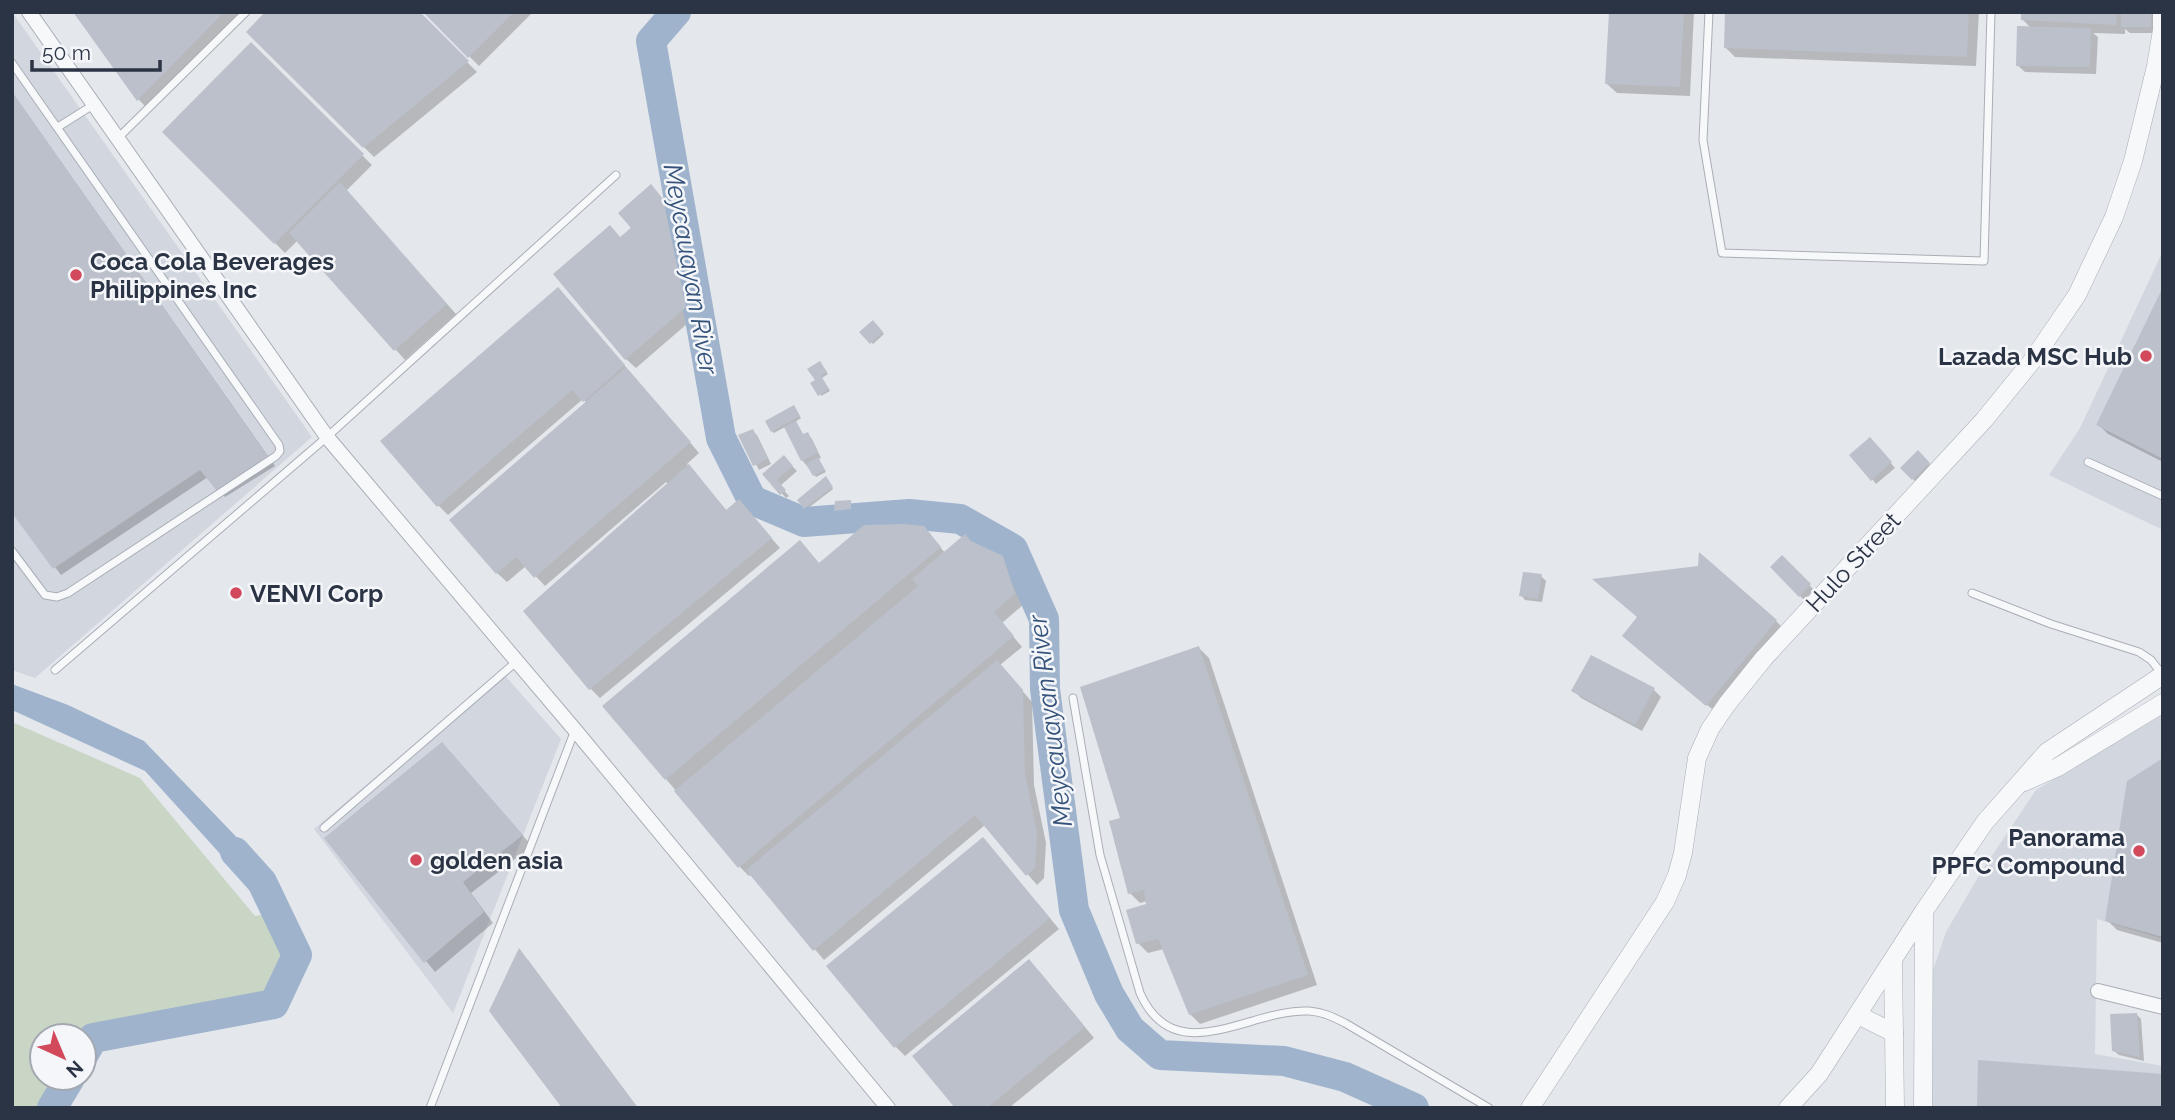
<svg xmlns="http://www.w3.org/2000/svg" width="2175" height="1120" font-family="Raleway,sans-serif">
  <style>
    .built { fill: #d2d6de }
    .green { fill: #c9d6c5 }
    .water { fill: #9fb4cc }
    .shadow { fill: #0003 }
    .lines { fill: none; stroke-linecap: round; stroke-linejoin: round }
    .river { stroke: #9fb4cc; stroke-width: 30 }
    .building { fill: #bbc0ca }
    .service-casing { stroke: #a9aeb7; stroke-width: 9 }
    .minor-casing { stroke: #a9aeb7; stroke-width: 16 }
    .tertiary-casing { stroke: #a9aeb7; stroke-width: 19 }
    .service { stroke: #f7f8fa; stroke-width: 7 }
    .minor { stroke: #f7f8fa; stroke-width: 14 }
    .tertiary { stroke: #f7f8fa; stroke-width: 18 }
    .poi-dot { fill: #d1495b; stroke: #f4f6f9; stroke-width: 2.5 }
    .labels { text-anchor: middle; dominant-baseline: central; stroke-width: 5; stroke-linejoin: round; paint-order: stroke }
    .poi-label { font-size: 24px; font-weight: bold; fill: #2b3445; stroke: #f4f6f9; text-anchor: start }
    .street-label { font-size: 24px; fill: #2b3445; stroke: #f4f6f9 }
    .water-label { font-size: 26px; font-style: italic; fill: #34527a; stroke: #f4f6f9 }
  </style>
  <rect width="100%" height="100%" fill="#e4e7ec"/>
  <!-- built -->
  <g class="built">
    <polygon points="12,12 312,437 35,678 12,670"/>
    <polygon points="2163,251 2163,530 2049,475 2080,428"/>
    <polygon points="501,671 561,739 453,1013 314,829"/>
    <polygon points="2163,714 2163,939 2097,919 2095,1054 2163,1066 2163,1108 1932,1108 1933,970 1946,932 1981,872 2036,790"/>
  </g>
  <!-- green -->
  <polygon class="green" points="12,722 140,778 255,916 267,914 288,956 268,996 85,1028 80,1036 42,1036 42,1078 58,1078 42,1108 12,1108"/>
  <!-- water -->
  <polygon class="water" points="12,684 68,705 144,741 273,875 252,889 145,771 12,710"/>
  <!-- shadow -->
  <g class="shadow">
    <polygon points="75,12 243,12 148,109 139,100"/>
    <polygon points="417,12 477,72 374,157 248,32"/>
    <polygon points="425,12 533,12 479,66"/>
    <polygon points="1611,12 1694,12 1690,96 1617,93 1607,84"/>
    <polygon points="1727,12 1979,12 1976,66 1735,57 1725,47"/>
    <polygon points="2023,12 2158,12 2158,33 2130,33 2125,29 2125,34 2093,33 2098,37 2096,74 2025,72 2017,65 2031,28 2023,20"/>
    <polygon points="251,45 372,165 346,191 456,314 405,360 298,240 285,253 164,132"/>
    <polygon points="12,92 275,466 225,497 208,477 61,575 12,510"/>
    <polygon points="660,197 673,211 695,317 636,368 626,359 621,238"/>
    <polygon points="2163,291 2163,462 2108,434 2098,424"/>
    <polygon points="568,299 699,453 687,464 727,511 739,501 780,548 600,698 590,688 668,484 666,482 545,586 526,566 507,582 497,573 587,403 583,399 448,515 438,505"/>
    <polygon points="873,322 884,334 873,344 862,332"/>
    <polygon points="821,365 828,374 822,378 830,391 821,396 817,380"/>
    <polygon points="795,409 801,418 795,422 804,436 807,434 812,439 821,458 818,459 826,472 816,477 802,460 785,427 774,433 772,431"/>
    <polygon points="752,431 757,435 771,464 759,470 741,436"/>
    <polygon points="1875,444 1895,468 1876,484 1872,479"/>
    <polygon points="1918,453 1933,468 1917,483 1902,468"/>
    <polygon points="784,458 797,471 780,486 789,496 786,498 764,474"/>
    <polygon points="827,480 833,489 807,509 799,500"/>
    <polygon points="850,502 852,511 835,510"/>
    <polygon points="933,538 945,553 971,544 1002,558 1012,568 1024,604 1002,623 1022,647 1000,665 1032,702 1034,785 1046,843 1044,878 1037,885 985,825 824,960 751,875 749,876 740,867 666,779 820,564"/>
    <polygon points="1782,557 1814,590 1804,600 1772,567"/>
    <polygon points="1541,576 1546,581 1542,602 1525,600 1521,595"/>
    <polygon points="1639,618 1776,621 1786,631 1712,709 1628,640"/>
    <polygon points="1199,648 1209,658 1317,985 1200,1024 1190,1014 1164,949 1148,953 1138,943 1148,905 1147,901 1140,903 1130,893 1122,819"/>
    <polygon points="1653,689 1661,697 1642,731 1581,698 1574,691"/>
    <polygon points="452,754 532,846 471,893 493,923 435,972 326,838"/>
    <polygon points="2163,760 2163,943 2117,930 2107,920"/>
    <polygon points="992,849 1059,929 905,1056 895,1046"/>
    <polygon points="519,951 528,960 638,1108 564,1108"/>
    <polygon points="1039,971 1094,1038 1009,1108 957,1108"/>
    <polygon points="2136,1014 2141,1019 2144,1061 2119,1055 2114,1051"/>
  </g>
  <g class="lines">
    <!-- river -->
    <g class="river">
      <polyline points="676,12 651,41 721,438 752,500 804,522 909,514 960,519 1013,549 1044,619 1045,689 1074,910 1109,994 1130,1029 1160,1055 1284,1061 1345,1077 1414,1108"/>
      <polyline points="84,1054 93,1038 274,1004 297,955 262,882 235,852"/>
      <polyline points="52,1108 70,1078"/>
    </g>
  </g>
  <!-- building -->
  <g class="building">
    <polygon points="73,12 224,12 137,101"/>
    <polygon points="265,12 420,12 469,61 363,148 246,32"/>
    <polygon points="423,12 514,12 468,58"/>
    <polygon points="1609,12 1684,12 1680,87 1605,84"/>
    <polygon points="1725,12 1969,12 1967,57 1724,48"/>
    <polygon points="2021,12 2117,12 2116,25 2021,20"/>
    <rect x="2121" y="12" width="30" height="15"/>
    <polygon points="2017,26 2091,28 2090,67 2016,66"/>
    <polygon points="251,42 364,154 274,244 162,132"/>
    <polygon points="12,92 269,458 217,491 200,470 53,569 12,513"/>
    <polygon points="340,182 447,304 394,351 289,233"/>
    <polygon points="651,184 663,199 686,307 625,360 553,274 610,225 620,237 631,228 618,213"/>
    <polygon points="558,287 625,365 583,402 572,390 437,507 380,441"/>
    <polygon points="2163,287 2163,459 2096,425"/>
    <polygon points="873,320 883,332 870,344 859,332"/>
    <polygon points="820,361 827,372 821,376 829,389 818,396 810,383 815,380 807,369"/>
    <polygon points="626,367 691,442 534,578 516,557 496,574 449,520"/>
    <polygon points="794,405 800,416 771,432 765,421"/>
    <polygon points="796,421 803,434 808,432 818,453 801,461 784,427"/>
    <polygon points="753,429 768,459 753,466 738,435"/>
    <polygon points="1870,437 1892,462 1871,481 1849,455"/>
    <polygon points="1918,450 1930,463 1912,480 1900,468"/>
    <polygon points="784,455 793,466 777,480 786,490 780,495 762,474"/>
    <polygon points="818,457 825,470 813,476 806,464"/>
    <polygon points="689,464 726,510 739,499 772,538 589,690 523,611"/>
    <polygon points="826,476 833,487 804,509 797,500"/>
    <polygon points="851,500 851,509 834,511 835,501"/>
    <polygon points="904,524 924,526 941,547 665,780 602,706 800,540 819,563 864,525"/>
    <polygon points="965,534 971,541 1003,556 1015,594 994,612 1014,636 738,868 674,791 918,586 912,579"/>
    <polygon points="1699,552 1777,620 1706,706 1622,636 1637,617 1592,579 1698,566"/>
    <polygon points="1782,555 1811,584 1799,597 1770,567"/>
    <polygon points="1523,572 1542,574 1538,599 1519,596"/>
    <polygon points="1199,646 1308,975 1189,1015 1158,939 1136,944 1126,910 1146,904 1144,890 1128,894 1109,821 1120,818 1080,687"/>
    <polygon points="1591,655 1655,688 1635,725 1571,691"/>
    <polygon points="997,660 1023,690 1025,774 1037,832 1035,868 1026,876 975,815 813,951 746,870"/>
    <polygon points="442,742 523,835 463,882 484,912 424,963 324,838"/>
    <polygon points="2163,758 2163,937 2105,921 2127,781"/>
    <polygon points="983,837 1050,918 894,1048 826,966"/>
    <polygon points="519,948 633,1102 638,1108 562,1108 489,1011"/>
    <polygon points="1029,959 1085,1027 987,1108 955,1108 912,1056"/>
    <polygon points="2137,1013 2140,1057 2112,1051 2110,1014"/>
    <polygon points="1978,1060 2163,1074 2163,1108 1977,1108"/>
  </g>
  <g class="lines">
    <!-- service casing -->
    <g class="service-casing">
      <g id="service">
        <polyline points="1709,12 1703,140 1722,253 1984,261 1991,12"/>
        <polyline points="12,63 279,445 280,451 276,456 68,593 57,597 45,595 12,551"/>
        <polyline points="58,127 93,105"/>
        <polyline points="118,138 246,12"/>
        <polyline points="2088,462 2163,496"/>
        <polyline points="1972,593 2051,624 2139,652 2151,660 2162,674"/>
        <polyline points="55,670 327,437 616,175"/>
        <path d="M1073,698l27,157 40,138c35,79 111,15 169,18 14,1 24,6 36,12l144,85"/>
        <polyline points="324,828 516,662"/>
        <polyline points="430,1108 575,730"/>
      </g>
    </g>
    <!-- minor casing -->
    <g class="minor-casing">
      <g id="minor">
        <polyline points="29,12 327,437 575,730 888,1108"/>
        <polyline points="2098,991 2163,1007"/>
      </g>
    </g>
    <!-- tertiary casing -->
    <g class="tertiary-casing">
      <g id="tertiary">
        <polyline points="2024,782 2058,767 2163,703"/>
        <polyline points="1893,961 1895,1108"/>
        <polyline points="1858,1015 1894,1033"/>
        <polyline points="1530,1108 1665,902 1677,875 1683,853 1697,758 1710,729 1727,704 1764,658 1984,420 2032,361 2077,295 2114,217 2133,161 2156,66 2162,30 2162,12"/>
        <polyline points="1788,1108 1819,1074 1924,911 1985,822 2047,752 2163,675"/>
        <polyline points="1923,1108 1924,912"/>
      </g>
    </g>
    <!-- service -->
    <use href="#service" class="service"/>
    <!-- minor -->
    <use href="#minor" class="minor"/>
    <!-- tertiary -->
    <use href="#tertiary" class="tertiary"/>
  </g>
  <!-- markers -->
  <g class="poi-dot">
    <circle cx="76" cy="275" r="7"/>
    <circle cx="2146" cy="356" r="7"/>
    <circle cx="236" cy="593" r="7"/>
    <circle cx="2139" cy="851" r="7"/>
    <circle cx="416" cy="860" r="7"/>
  </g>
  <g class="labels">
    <!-- poi labels -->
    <g class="poi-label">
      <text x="90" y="261">Coca Cola Beverages<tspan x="90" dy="28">Philippines Inc</tspan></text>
      <text x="2132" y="356" text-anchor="end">Lazada MSC Hub</text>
      <text x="250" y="593">VENVI Corp</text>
      <text x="2125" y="837" text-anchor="end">Panorama<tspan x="2125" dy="28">PPFC Compound</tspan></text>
      <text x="430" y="860">golden asia</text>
    </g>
    <!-- street labels -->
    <g class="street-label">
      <text transform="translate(1853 562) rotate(-47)">Hulo Street</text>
    </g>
    <!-- water labels -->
    <g class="water-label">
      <text transform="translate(691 269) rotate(80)">Meycauayan River</text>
      <text transform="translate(1050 721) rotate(-97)">Meycauayan River</text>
    </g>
  </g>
  <!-- border -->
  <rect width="2175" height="1120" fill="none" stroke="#2b3445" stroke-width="28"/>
  <!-- north arrow -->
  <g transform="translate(63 1057) rotate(136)"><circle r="33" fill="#f4f6f9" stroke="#a4a8b1" stroke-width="2"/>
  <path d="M0-5L12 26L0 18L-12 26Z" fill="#d1495b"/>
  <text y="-10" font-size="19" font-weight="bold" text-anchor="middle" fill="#2b3445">N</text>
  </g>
  <!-- scale -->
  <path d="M32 60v10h128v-10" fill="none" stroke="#2b3445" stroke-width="3.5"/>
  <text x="42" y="60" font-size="21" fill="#2b3445" stroke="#f4f6f9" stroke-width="5" paint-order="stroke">50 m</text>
</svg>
